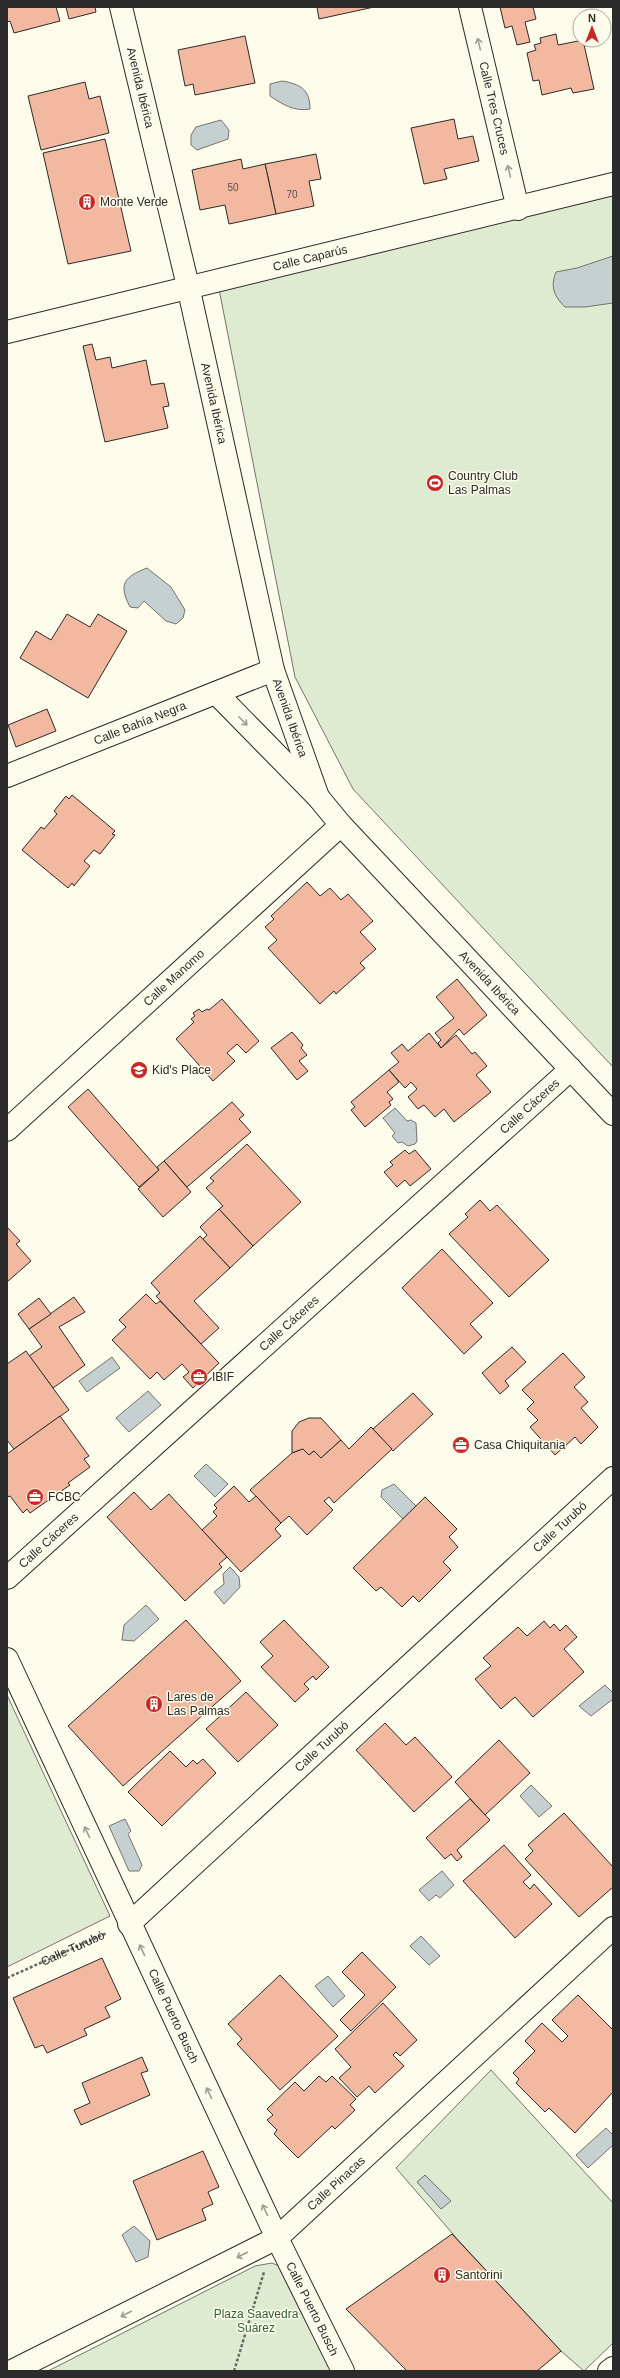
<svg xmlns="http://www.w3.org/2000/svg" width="620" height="2378" font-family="Arial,sans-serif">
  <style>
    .green { fill: #deebd1; stroke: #74746e }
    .water { fill: #c7d0d0; stroke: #74746e }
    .building { fill: #f2b8a0; stroke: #2b2b2b }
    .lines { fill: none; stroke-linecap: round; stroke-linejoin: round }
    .street-casing { stroke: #2b2b2b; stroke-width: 24 }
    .secondary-casing { stroke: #2b2b2b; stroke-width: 24 }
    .path { stroke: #6a6964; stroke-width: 2.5; stroke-dasharray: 3 2; stroke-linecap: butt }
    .street { stroke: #fdfbea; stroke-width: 22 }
    .secondary { stroke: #fdfbea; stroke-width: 22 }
    .oneway { stroke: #9e9d94 }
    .labels { text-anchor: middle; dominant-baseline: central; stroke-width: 3; stroke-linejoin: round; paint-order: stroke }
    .number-label { font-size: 10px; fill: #5d4e48 }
    .street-label { font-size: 12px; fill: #2b2b2b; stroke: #fdfbea }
    .poi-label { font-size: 12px; fill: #2b2b2b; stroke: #fdfbea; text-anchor: start }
    .park-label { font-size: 12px; fill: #34623c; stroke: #fdfbea }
  </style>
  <rect width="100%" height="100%" fill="#fdfbea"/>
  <!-- green -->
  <g class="green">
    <polygon points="613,193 613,1067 353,789 295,677 219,289"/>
    <polygon points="7,1695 110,1916 7,1967"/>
    <polygon points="491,2070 613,2203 613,2343 584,2371 561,2351 459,2241 396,2168"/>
    <polygon points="272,2263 286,2269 337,2371 48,2371 255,2266"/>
  </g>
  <!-- water -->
  <g class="water">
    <path d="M282,81c18,3 28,8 28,28 -16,3 -28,-5 -40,-13v-12z"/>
    <polygon points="221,120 229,130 228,139 197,150 191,145 191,135 196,127"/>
    <path d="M613,256v47l-28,4h-20c-11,-11 -15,-20 -9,-35l21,-4z"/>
    <path d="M147,568l24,19 14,23 -2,8 -7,6 -10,-3 -22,-20 -6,7 -8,-1c-12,-23 -6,-30 17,-39z"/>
    <polygon points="395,1108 407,1121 411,1120 416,1123 417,1141 415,1144 408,1146 402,1142 398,1143 392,1136 395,1133 383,1118"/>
    <polygon points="112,1357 120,1368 87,1392 79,1381"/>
    <polygon points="148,1391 161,1405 129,1432 116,1418"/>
    <polygon points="206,1464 228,1484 215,1497 194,1476"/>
    <polygon points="394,1484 416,1506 403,1519 381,1497 382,1490"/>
    <polygon points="230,1567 239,1577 240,1587 224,1604 214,1592 224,1584 223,1574"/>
    <polygon points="146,1605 159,1619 134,1641 122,1640 124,1625"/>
    <polygon points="605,1685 613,1693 613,1699 591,1716 579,1706"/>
    <polygon points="531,1785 552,1806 539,1817 520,1796"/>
    <polygon points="125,1819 131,1831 128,1834 142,1865 139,1871 129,1871 109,1826"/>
    <polygon points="442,1871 454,1885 440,1898 436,1895 429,1901 419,1890"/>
    <polygon points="421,1936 440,1956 429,1965 410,1946"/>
    <polygon points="328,1976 345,1996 333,2007 315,1986"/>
    <polygon points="606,2128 613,2135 613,2145 588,2168 576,2155"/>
    <polygon points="425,2175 451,2201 441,2209 417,2182"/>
    <polygon points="134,2226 150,2241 148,2257 136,2262 122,2235"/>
  </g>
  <!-- building -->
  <g class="building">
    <polygon points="7,7 56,7 60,21 14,33 10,21 7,22"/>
    <polygon points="66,7 95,7 96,12 69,19"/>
    <polygon points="317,7 374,7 319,19"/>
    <polygon points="500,7 533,7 536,19 525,22 530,42 517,45 512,26 505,28"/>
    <polygon points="556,34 558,45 583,40 594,89 573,93 571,88 542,95 539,80 533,81 527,53 536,50 534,45 541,43 540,38"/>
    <polygon points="245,36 255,83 195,95 193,84 185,86 178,50"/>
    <polygon points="85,82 89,99 100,96 109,133 41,150 28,96"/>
    <polygon points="454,119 458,139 473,136 479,161 444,169 447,179 424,184 411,128"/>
    <polygon points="105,139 131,251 68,264 43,153"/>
    <polygon points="316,154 321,179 309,181 314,206 276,214 265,164"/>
    <polygon points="241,159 243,169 265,164 276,214 229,224 225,205 200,210 192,170"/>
    <polygon points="92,344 96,360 110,357 112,368 146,360 151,385 164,383 169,406 163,407 168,428 105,442 83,346"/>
    <polygon points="67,614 90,627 98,614 127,631 88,698 20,658 36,631 51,640"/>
    <polygon points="47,709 56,731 16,747 8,725"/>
    <polygon points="72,795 115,831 112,834 115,835 100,854 94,850 84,861 90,866 74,886 72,883 68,888 22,850 41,827 44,829 57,814 54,811 66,796 69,799"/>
    <polygon points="307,882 320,896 330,888 341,900 348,894 373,921 360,932 376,949 360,963 365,968 336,994 334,991 320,1004 268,948 277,940 265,927 274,919 271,916"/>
    <polygon points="457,979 487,1015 464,1035 459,1029 441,1048 438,1043 441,1040 435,1033 454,1018 436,997"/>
    <polygon points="222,999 259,1041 246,1053 237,1044 227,1053 235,1061 213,1081 176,1039 194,1022 191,1019 195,1016 193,1013 199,1009 202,1012 207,1009 209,1010"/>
    <polygon points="292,1032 303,1045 301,1048 307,1055 299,1061 308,1071 297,1080 271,1048"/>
    <polygon points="429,1033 441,1048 456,1035 472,1054 475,1052 487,1066 476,1075 491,1092 454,1122 444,1109 435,1117 424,1105 418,1109 408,1097 417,1089 411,1082 405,1088 389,1070 399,1062 391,1053 402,1044 408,1051"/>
    <polygon points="389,1070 399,1082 387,1092 393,1099 389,1102 391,1105 365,1127 351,1110 355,1107 351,1102"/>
    <polygon points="88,1089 159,1170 139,1187 68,1107"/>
    <polygon points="232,1102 244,1115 239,1119 251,1132 187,1187 164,1161"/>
    <polygon points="247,1144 301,1202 253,1246 219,1209 223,1206 206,1188 214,1181 210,1178"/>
    <polygon points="405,1150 409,1154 415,1150 431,1169 410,1186 405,1180 397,1187 384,1172 393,1165 390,1162"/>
    <polygon points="164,1161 191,1192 163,1217 138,1189 159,1170 157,1167"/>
    <polygon points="480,1200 490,1211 497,1205 549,1260 509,1297 449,1234 468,1217 465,1214"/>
    <polygon points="219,1209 253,1246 230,1268 203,1239 207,1235 200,1227"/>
    <polygon points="7,1227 20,1241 16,1244 31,1261 7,1282"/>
    <polygon points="200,1236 230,1268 194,1301 219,1328 201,1344 156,1296 160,1293 151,1283"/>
    <polygon points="442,1249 493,1303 470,1324 482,1337 464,1354 402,1288"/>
    <polygon points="146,1294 156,1304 160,1301 219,1363 193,1388 183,1377 189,1372 182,1364 164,1380 157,1372 150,1379 112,1340 126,1327 119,1320"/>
    <polygon points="74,1297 85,1312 59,1327 85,1365 53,1388 29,1356 42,1347 29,1329"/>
    <polygon points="39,1298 51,1314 29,1329 18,1314"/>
    <polygon points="512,1347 526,1362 505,1381 509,1386 500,1394 482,1373"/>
    <polygon points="26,1351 69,1410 14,1449 7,1440 7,1364"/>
    <polygon points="563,1353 585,1377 574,1387 588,1402 581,1408 598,1427 581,1444 575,1437 555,1455 530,1427 538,1420 527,1409 534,1402 522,1390"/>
    <polygon points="413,1393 433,1414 393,1451 373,1429"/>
    <polygon points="60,1416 89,1456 84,1459 90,1467 68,1483 70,1485 30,1513 27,1509 23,1513 10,1496 7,1497 7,1454"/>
    <polygon points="309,1418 321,1418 341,1440 321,1458 314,1451 309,1455 303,1449 292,1453 292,1431 299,1422"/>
    <polygon points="371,1427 392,1449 334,1503 329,1497 324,1501 333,1510 307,1535 289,1516 281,1523 250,1490 292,1453 303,1449 309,1455 314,1451 321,1458 341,1440 349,1449"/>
    <polygon points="234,1486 249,1502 256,1496 281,1523 275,1529 281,1536 241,1572 202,1530 217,1516 213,1512 217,1508 214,1505"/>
    <polygon points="134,1492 151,1510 169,1494 227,1557 219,1564 222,1567 185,1601 107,1517"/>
    <polygon points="425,1497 457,1529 449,1537 458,1547 443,1562 451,1570 419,1602 413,1596 402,1607 381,1587 376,1591 353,1568"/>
    <polygon points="186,1620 241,1681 123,1786 68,1726"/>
    <polygon points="284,1620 329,1667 316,1680 313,1676 304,1684 309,1689 295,1702 261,1667 273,1656 260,1642"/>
    <polygon points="544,1621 550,1628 554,1624 560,1631 566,1625 577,1637 564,1649 584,1672 533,1717 515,1697 501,1709 475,1679 491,1666 483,1658 518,1627 527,1636"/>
    <polygon points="246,1692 278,1725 238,1762 206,1729"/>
    <polygon points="385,1723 406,1745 415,1737 452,1777 414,1812 356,1750"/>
    <polygon points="499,1740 530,1773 485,1815 455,1782"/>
    <polygon points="170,1751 186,1767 193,1760 197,1764 203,1759 216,1773 162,1826 128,1792"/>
    <polygon points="470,1799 490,1820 457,1850 462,1857 457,1861 451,1854 445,1859 426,1838"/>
    <polygon points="564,1813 613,1867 613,1887 579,1917 525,1859 533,1851 528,1845"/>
    <polygon points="504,1845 531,1875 523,1882 530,1889 534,1884 552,1904 515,1938 463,1881"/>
    <polygon points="362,1952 396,1987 351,2031 340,2020 365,1995 342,1972"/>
    <polygon points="102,1958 121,1999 105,2007 110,2017 84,2029 87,2035 47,2053 43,2045 35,2048 13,1998"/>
    <polygon points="280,1975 338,2036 280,2090 237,2044 242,2039 228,2024"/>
    <polygon points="578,1995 613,2030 613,2092 575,2133 549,2108 545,2112 516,2083 519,2079 513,2073 535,2051 525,2041 542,2023 562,2042 568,2036 552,2020"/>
    <polygon points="383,2003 417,2040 400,2056 396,2052 393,2055 404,2066 375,2093 369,2086 357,2097 339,2078 351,2067 335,2049"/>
    <polygon points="142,2057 148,2071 141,2073 150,2095 81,2125 74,2110 90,2103 82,2083"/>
    <polygon points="319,2076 326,2082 332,2076 356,2099 350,2105 355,2110 335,2129 332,2126 298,2158 274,2134 277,2130 267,2120 273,2115 267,2109 295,2082 304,2091"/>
    <polygon points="203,2151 219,2187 208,2192 213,2204 202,2209 206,2220 157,2240 133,2181"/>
    <polygon points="452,2234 561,2351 537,2371 407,2371 346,2309"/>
  </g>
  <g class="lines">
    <!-- street casing -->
    <g class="street-casing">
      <g id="street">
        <path id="s2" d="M470,7l48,202"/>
        <path id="s3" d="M7,332l606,-148"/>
        <polyline points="216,693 318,797"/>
        <path id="s4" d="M7,1130l334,-305"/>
        <path id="s5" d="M7,1578l564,-509"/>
        <path id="s6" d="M7,1659l270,579 66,133"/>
        <path id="s7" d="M129,1924l484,-446"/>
        <path id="s8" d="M12,2371l265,-133 336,-310"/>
        <polyline points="609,2371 613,2368"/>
      </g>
    </g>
    <!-- secondary casing -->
    <g class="secondary-casing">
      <g id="secondary">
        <path id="s9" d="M121,7l67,279 85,384 45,127 23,28 272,289"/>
        <path id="s10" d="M7,776l266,-106"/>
      </g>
    </g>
    <!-- path -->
    <g class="path">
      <path id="s1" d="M7,1978l100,-45"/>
      <polyline points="234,2371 264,2272"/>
    </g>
    <!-- street -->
    <use href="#street" class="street"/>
    <!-- secondary -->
    <use href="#secondary" class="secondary"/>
  </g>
  <!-- one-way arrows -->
  <defs><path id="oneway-shaft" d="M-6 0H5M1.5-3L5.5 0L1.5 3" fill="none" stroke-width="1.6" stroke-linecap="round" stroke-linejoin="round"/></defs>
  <g class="oneway">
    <use href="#oneway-shaft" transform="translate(479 44) rotate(-103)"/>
    <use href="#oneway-shaft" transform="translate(509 171) rotate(-103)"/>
    <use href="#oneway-shaft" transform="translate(243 721) rotate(45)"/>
    <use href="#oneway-shaft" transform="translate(87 1832) rotate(-115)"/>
    <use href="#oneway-shaft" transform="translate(142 1950) rotate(-115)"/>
    <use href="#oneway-shaft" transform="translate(209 2093) rotate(-115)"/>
    <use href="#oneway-shaft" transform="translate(265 2210) rotate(-115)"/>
    <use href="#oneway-shaft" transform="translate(242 2255) rotate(153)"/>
    <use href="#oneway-shaft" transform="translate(126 2314) rotate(153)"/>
  </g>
  <!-- icons -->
  <defs>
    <g id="building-disc" transform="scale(0.9)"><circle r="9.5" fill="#c62828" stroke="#fdfbea"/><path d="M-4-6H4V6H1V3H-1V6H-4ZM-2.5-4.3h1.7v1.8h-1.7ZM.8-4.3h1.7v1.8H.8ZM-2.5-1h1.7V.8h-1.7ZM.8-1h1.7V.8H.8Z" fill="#fff"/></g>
    <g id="stadium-disc" transform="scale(0.9)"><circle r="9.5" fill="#c62828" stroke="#fdfbea"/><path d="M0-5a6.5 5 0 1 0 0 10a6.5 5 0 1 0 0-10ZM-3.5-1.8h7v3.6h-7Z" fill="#fff"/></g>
    <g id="school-disc" transform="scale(0.9)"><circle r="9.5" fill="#c62828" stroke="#fdfbea"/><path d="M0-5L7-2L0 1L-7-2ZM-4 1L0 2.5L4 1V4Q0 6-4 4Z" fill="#fff"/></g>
    <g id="office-disc" transform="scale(0.9)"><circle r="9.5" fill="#c62828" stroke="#fdfbea"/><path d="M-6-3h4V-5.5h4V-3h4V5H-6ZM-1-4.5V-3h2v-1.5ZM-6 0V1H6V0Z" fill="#fff"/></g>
  </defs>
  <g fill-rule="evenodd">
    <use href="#building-disc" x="87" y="202"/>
    <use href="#stadium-disc" x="435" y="483"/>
    <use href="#school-disc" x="139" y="1070"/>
    <use href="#office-disc" x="199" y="1377"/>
    <use href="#office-disc" x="461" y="1445"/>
    <use href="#office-disc" x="35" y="1497"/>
    <use href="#building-disc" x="154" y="1704"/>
    <use href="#building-disc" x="442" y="2275"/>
  </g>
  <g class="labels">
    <!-- number labels -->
    <g class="number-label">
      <text x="233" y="187">50</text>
      <text x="292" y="194">70</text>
    </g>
    <!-- street labels -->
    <g class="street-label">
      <text stroke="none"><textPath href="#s9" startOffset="83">Avenida Ibérica</textPath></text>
      <text stroke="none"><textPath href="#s2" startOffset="104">Calle Tres Cruces</textPath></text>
      <text stroke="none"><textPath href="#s3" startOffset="312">Calle Caparús</textPath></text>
      <text stroke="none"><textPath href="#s9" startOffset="407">Avenida Ibérica</textPath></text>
      <text stroke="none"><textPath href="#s9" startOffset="731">Avenida Ibérica</textPath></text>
      <text stroke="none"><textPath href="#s10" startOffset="143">Calle Bahía Negra</textPath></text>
      <text stroke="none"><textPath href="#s4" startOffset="226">Calle Manomo</textPath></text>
      <text stroke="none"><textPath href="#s9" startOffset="1068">Avenida Ibérica</textPath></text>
      <text stroke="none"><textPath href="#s5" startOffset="704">Calle Cáceres</textPath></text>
      <text stroke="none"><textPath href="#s5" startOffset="380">Calle Cáceres</textPath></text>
      <text stroke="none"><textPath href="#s7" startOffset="586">Calle Turubó</textPath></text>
      <text stroke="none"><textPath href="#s5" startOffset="56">Calle Cáceres</textPath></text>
      <text stroke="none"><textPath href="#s7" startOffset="262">Calle Turubó</textPath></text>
      <text stroke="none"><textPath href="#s1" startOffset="72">Calle Turubó</textPath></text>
      <text stroke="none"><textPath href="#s6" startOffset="394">Calle Puerto Busch</textPath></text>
      <text stroke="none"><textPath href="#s8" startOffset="377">Calle Pinacas</textPath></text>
      <text stroke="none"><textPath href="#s6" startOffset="718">Calle Puerto Busch</textPath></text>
    </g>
    <!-- poi labels -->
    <g class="poi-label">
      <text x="100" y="202">Monte Verde</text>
      <text x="448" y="476">Country Club<tspan x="448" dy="14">Las Palmas</tspan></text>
      <text x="152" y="1070">Kid's Place</text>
      <text x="212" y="1377">IBIF</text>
      <text x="474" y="1445">Casa Chiquitania</text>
      <text x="48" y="1497">FCBC</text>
      <text x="167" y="1697">Lares de<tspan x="167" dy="14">Las Palmas</tspan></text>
      <text x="455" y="2275">Santorini</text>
    </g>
    <!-- park labels -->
    <g class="park-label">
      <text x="256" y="2314">Plaza Saavedra<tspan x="256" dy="14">Suárez</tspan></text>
    </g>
  </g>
  <!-- border -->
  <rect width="620" height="2378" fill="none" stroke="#2b2b2b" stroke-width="16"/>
  <!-- north arrow -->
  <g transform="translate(592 28)"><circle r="19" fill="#fdfbea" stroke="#a9a89e"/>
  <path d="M0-3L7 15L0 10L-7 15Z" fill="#c62828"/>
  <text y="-6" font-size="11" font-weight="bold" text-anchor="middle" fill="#2b2b2b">N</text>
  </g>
</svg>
